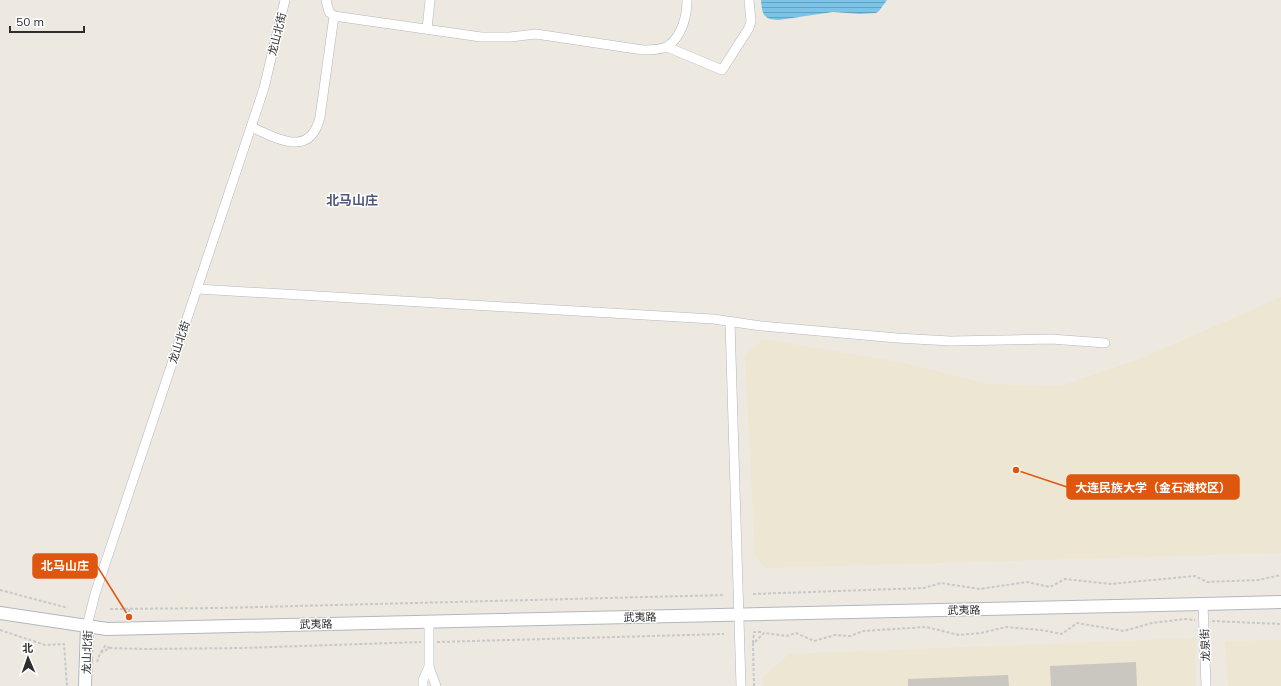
<svg xmlns="http://www.w3.org/2000/svg" width="1281" height="686" font-family="Mulish,'Noto Sans SC',sans-serif">
  <style>
    .education { fill: #ede6d2 }
    .water { fill: url(#water-rules) }
    .building { fill: #c9c7bf }
    .lines { fill: none; stroke-linecap: round; stroke-linejoin: round }
    .minor-casing { stroke: #b4b6bf; stroke-width: 10 }
    .secondary-casing { stroke: #b4b6bf; stroke-width: 14 }
    .path { stroke: #c8c8c8; stroke-width: 2; stroke-dasharray: 3 2; stroke-linecap: butt }
    .minor { stroke: #fff; stroke-width: 9 }
    .secondary { stroke: #fff; stroke-width: 12 }
    .labels { text-anchor: middle; dominant-baseline: central; stroke-width: 3; stroke-linejoin: round; paint-order: stroke }
    .street-label { font-size: 11px; fill: #2d2d2d; stroke: #fff }
    .quarter-label { font-size: 13px; font-weight: bold; fill: #50557c; stroke: #fff }
    .leader { fill: none; stroke: #df570e; stroke-width: 1.5 }
    .callout-dot { fill: #df570e; stroke: #fff; stroke-width: 1.5 }
    .callout { fill: #df570e; stroke: #df570e; stroke-width: 1.5 }
    .callout-label { font-size: 12px; text-anchor: middle; font-weight: bold; fill: #fff }
  </style>
  <defs>
    <pattern id="water-rules" width="6" height="5" patternUnits="userSpaceOnUse"><rect width="6" height="5" fill="#7cc4e7"/><path d="M0 2.5h6" fill="none" stroke="#66a0bc"/></pattern>
  </defs>
  <rect width="100%" height="100%" fill="#ede9e1"/>
  <!-- education -->
  <g class="education">
    <polygon points="1281,297 1281,553 766,568 755,557 745,355 763,339 905,363 989,384 1061,386 1142,358"/>
    <polygon points="1196,638 1196,686 763,686 763,677 789,654"/>
    <polygon points="1281,640 1281,686 1228,686 1225,641"/>
  </g>
  <!-- water -->
  <path class="water" d="M761,0h126l-8,11 -3,2 -16,1 -27,-2 -54,8c-16,0 -17,-6 -18,-20z"/>
  <!-- building -->
  <g class="building">
    <polygon points="1136,662 1137,686 1051,686 1050,666"/>
    <polygon points="1008,675 1009,686 908,686 908,679"/>
  </g>
  <g class="lines">
    <!-- minor casing -->
    <g class="minor-casing">
      <g id="minor">
        <path d="M326,0l3,12 5,4 147,21h29l26,-3 107,16c8,0 19,0 25,-4 14,-10 19,-30 19,-46"/>
        <polyline points="427,29 430,0"/>
        <polyline points="667,47 722,70 749,28 751,21 749,0"/>
        <path d="M251,127c26,11 59,32 69,-10l14,-101"/>
        <polyline points="197,289 713,319 761,326 897,338 950,341 1051,339 1105,343"/>
        <polyline points="730,322 741,686"/>
        <polyline points="1203,604 1206,686"/>
        <polyline points="429,622 429,667 436,686"/>
        <polyline points="87,626 95,594 264,88 285,0"/>
        <polyline points="423,686 423,680 429,667"/>
      </g>
    </g>
    <!-- secondary casing -->
    <g class="secondary-casing">
      <g id="secondary">
        <polyline points="0,613 107,629 1203,604 1281,602"/>
        <polyline points="85,686 87,626"/>
      </g>
    </g>
    <!-- path -->
    <g class="path">
      <polyline points="0,590 68,608"/>
      <polyline points="753,594 924,588 941,583 980,589 1027,582 1050,587 1065,579 1110,584 1195,576 1207,582 1258,580 1281,575"/>
      <polyline points="110,609 220,608 725,595"/>
      <polyline points="129,617 129,609"/>
      <polyline points="1212,621 1281,624"/>
      <polyline points="0,630 45,645 64,644 67,686"/>
      <polyline points="437,642 724,634"/>
      <polyline points="753,643 754,632 763,632"/>
      <polyline points="101,652 105,646 110,648"/>
      <polyline points="97,662 100,653 110,648 144,649 242,648 421,642"/>
      <polyline points="754,686 753,644 764,633 787,636 796,633 814,641 835,635 850,636 863,631 926,627 959,635 981,633 1006,627 1041,630 1062,634 1077,623 1124,631 1152,623 1185,619 1195,620"/>
    </g>
    <!-- minor -->
    <use href="#minor" class="minor"/>
    <!-- secondary -->
    <use href="#secondary" class="secondary"/>
  </g>
  <g class="labels">
    <!-- street labels -->
    <g class="street-label">
      <text transform="translate(277 34) rotate(-76)">龙山北街</text>
      <text transform="translate(179 342) rotate(-72)">龙山北街</text>
      <text transform="translate(964 610) rotate(-1)">武夷路</text>
      <text transform="translate(640 617) rotate(-1)">武夷路</text>
      <text transform="translate(316 624) rotate(-1)">武夷路</text>
      <text transform="translate(1205 645) rotate(-92)">龙泉街</text>
      <text transform="translate(87 652) rotate(-88)">龙山北街</text>
    </g>
    <!-- quarter labels -->
    <g class="quarter-label">
      <text x="352" y="200">北马山庄</text>
    </g>
  </g>
  <!-- callouts -->
  <path class="leader" d="M1016 470L1067 487M129 617L97 566"/>
  <g class="callout-dot">
    <circle cx="1016" cy="470" r="4"/>
    <circle cx="129" cy="617" r="4"/>
  </g>
  <g class="callout">
    <rect x="1067" y="475" width="172" height="24" rx="4"/>
    <rect x="33" y="554" width="64" height="24" rx="4"/>
  </g>
  <g class="callout-label">
    <text x="1153" y="492">大连民族大学（金石滩校区）</text>
    <text x="65" y="570">北马山庄</text>
  </g>
  <!-- north arrow -->
  <g transform="translate(28 658) rotate(358)" stroke="#ffffff" stroke-width="3" paint-order="stroke">
  <path d="M0-3L7 15L0 10L-7 15Z" fill="#2d2d2d"/>
  <text y="-6" font-size="11" font-weight="bold" text-anchor="middle" fill="#2d2d2d">北</text>
  </g>
  <!-- scale -->
  <path d="M10 26v6h74v-6" fill="none" stroke="#2d2d2d" stroke-width="2"/>
  <text x="16" y="26" font-size="12" fill="#2d2d2d" stroke="#ffffff" stroke-width="3" paint-order="stroke">50 m</text>
</svg>
